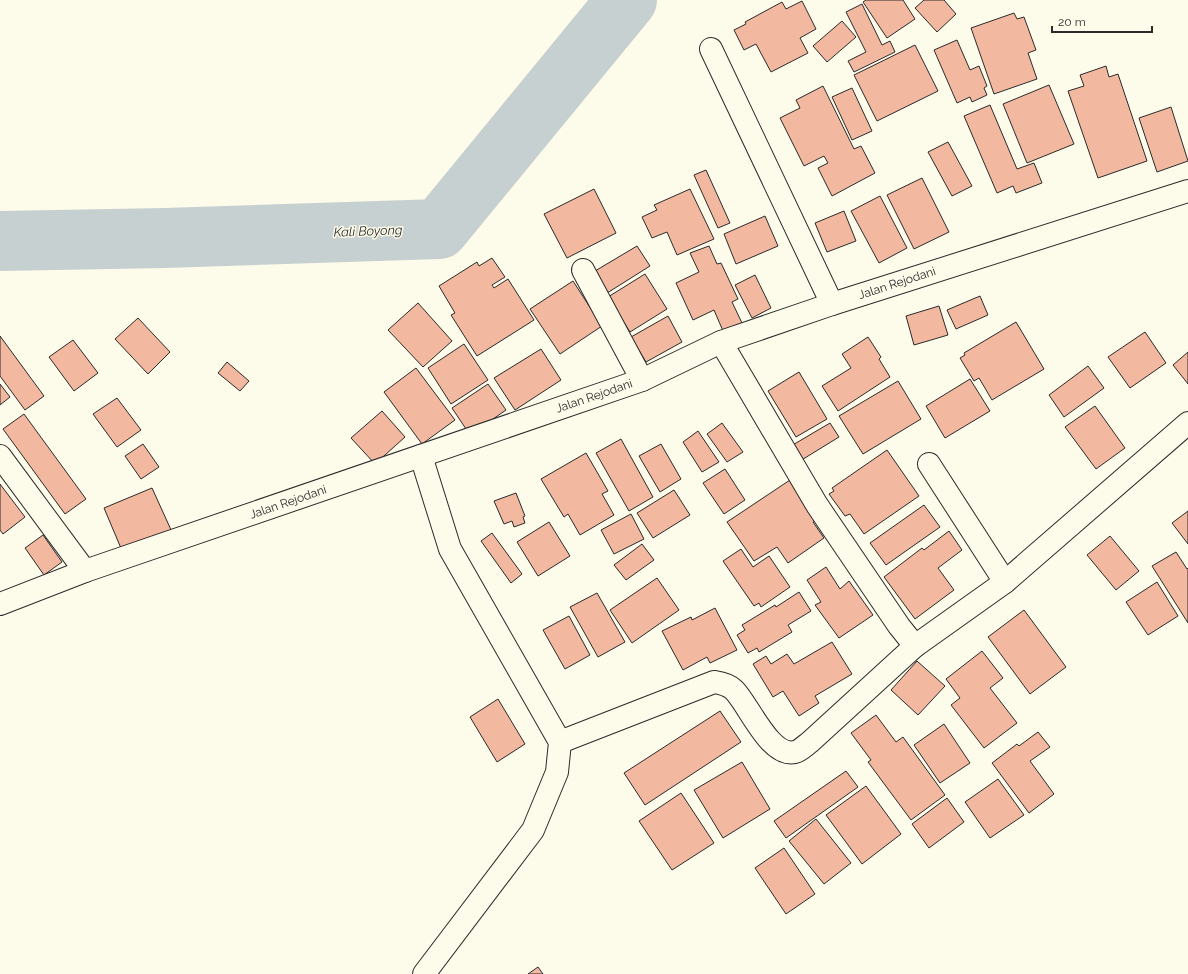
<svg xmlns="http://www.w3.org/2000/svg" width="1188" height="974" font-family="Raleway,sans-serif">
  <style>
    .lines { fill: none; stroke-linecap: round; stroke-linejoin: round }
    .river { stroke: #c7d0d0; stroke-width: 60 }
    .building { fill: #f2b8a0; stroke: #2b2b2b }
    .minor-casing { stroke: #2b2b2b; stroke-width: 24 }
    .secondary-casing { stroke: #2b2b2b; stroke-width: 24 }
    .minor { stroke: #fdfbea; stroke-width: 22 }
    .secondary { stroke: #fdfbea; stroke-width: 22 }
    .labels { text-anchor: middle; dominant-baseline: central; stroke-width: 3; stroke-linejoin: round; paint-order: stroke }
    .street-label { font-size: 12px; fill: #2b2b2b; stroke: #fdfbea }
    .water-label { font-size: 13px; font-style: italic; fill: #2b2b2b; stroke: #fdfbea }
  </style>
  <rect width="100%" height="100%" fill="#fdfbea"/>
  <g class="lines">
    <!-- river -->
    <polyline class="river" points="0,241 165,238 439,229 627,0"/>
  </g>
  <!-- building -->
  <g class="building">
    <polygon points="866,0 903,0 915,19 887,38 863,2"/>
    <polygon points="924,0 944,0 956,14 937,32 915,8"/>
    <polygon points="802,1 816,29 800,38 808,53 771,72 756,44 744,50 734,30 746,24 745,22 782,2 786,9"/>
    <polygon points="862,4 882,45 890,41 895,52 854,72 848,61 866,52 846,12"/>
    <polygon points="1014,13 1017,19 1024,17 1036,50 1028,53 1037,79 994,94 971,28"/>
    <polygon points="842,21 856,37 827,62 813,46"/>
    <polygon points="957,40 970,70 979,66 987,86 984,88 987,95 972,102 970,97 957,103 934,50"/>
    <polygon points="915,45 938,91 877,121 854,75"/>
    <polygon points="1106,66 1109,77 1118,74 1147,161 1098,178 1068,91 1084,86 1080,75"/>
    <polygon points="1049,85 1074,144 1027,163 1003,104"/>
    <polygon points="823,86 854,149 861,146 875,173 832,196 818,168 828,163 824,156 804,166 780,118 800,108 796,100"/>
    <polygon points="852,88 872,131 852,140 832,97"/>
    <polygon points="990,105 1017,169 1034,163 1042,183 1016,193 1013,186 997,193 964,116"/>
    <polygon points="1171,107 1188,161 1157,172 1139,118"/>
    <polygon points="948,142 972,186 952,196 928,152"/>
    <polygon points="706,170 730,223 718,228 694,175"/>
    <polygon points="922,178 949,232 914,249 887,195"/>
    <polygon points="594,189 616,233 567,258 544,214"/>
    <polygon points="690,189 714,239 677,255 667,232 652,238 642,217 657,210 654,205"/>
    <polygon points="880,196 907,248 879,263 851,211"/>
    <polygon points="844,211 856,241 827,252 815,223"/>
    <polygon points="765,216 778,246 736,264 724,234"/>
    <polygon points="637,246 650,266 604,295 590,274"/>
    <polygon points="709,246 717,264 721,263 738,299 732,302 742,323 723,331 714,310 693,320 676,283 699,272 690,253"/>
    <polygon points="492,258 505,277 492,285 494,288 508,279 534,320 477,356 451,315 455,313 439,286 477,262 479,266"/>
    <polygon points="645,274 667,309 630,332 608,297"/>
    <polygon points="755,275 771,308 752,318 735,285"/>
    <polygon points="573,281 602,326 560,354 530,309"/>
    <polygon points="980,296 988,315 956,329 947,310"/>
    <polygon points="418,303 452,341 423,367 388,330"/>
    <polygon points="939,306 948,335 914,345 906,316"/>
    <polygon points="668,316 682,342 646,362 631,337"/>
    <polygon points="138,318 170,352 148,374 115,339"/>
    <polygon points="1016,322 1044,369 992,400 979,378 974,381 960,358 965,355 964,353"/>
    <polygon points="1145,332 1166,363 1130,388 1108,357"/>
    <polygon points="0,336 44,396 25,410 0,376"/>
    <polygon points="868,337 881,357 879,359 890,377 838,411 822,386 851,368 842,354"/>
    <polygon points="73,340 98,373 74,391 49,357"/>
    <polygon points="464,344 488,380 451,404 428,368"/>
    <polygon points="541,349 561,380 515,410 494,378"/>
    <polygon points="1188,352 1188,384 1173,365"/>
    <polygon points="227,362 249,381 240,391 218,373"/>
    <polygon points="1088,366 1104,388 1064,417 1049,395"/>
    <polygon points="416,368 455,420 422,444 384,392"/>
    <polygon points="799,372 827,419 796,437 768,391"/>
    <polygon points="970,379 990,411 945,438 926,406"/>
    <polygon points="898,381 921,419 863,454 839,416"/>
    <polygon points="0,384 10,397 0,405"/>
    <polygon points="488,384 506,410 470,435 452,408"/>
    <polygon points="117,398 141,430 117,447 93,414"/>
    <polygon points="1095,406 1125,448 1096,469 1065,427"/>
    <polygon points="382,411 405,437 375,464 351,438"/>
    <polygon points="24,414 86,499 65,514 3,429"/>
    <polygon points="722,423 743,452 727,462 707,434"/>
    <polygon points="830,423 839,437 800,461 791,446"/>
    <polygon points="698,431 719,462 702,472 683,442"/>
    <polygon points="621,439 653,497 629,511 596,453"/>
    <polygon points="143,444 159,467 141,479 125,456"/>
    <polygon points="661,444 681,479 660,492 639,456"/>
    <polygon points="887,450 919,496 864,534 850,514 845,516 829,494 834,491 832,488"/>
    <polygon points="586,453 608,491 602,494 614,515 580,535 568,514 564,517 541,479"/>
    <polygon points="725,469 745,500 724,514 703,483"/>
    <polygon points="790,480 817,520 813,522 824,538 788,563 777,547 754,561 727,522"/>
    <polygon points="0,484 25,517 3,534 0,530"/>
    <polygon points="152,488 172,532 123,553 104,508"/>
    <polygon points="674,490 690,515 653,538 637,513"/>
    <polygon points="516,493 525,516 523,517 525,523 514,527 512,521 504,524 494,501"/>
    <polygon points="924,505 940,527 886,565 870,543"/>
    <polygon points="1188,511 1188,544 1172,523"/>
    <polygon points="631,514 644,539 614,554 601,530"/>
    <polygon points="549,522 570,556 538,576 517,542"/>
    <polygon points="949,531 962,550 938,568 954,590 915,619 884,577 922,548 924,550"/>
    <polygon points="492,533 522,574 511,583 481,541"/>
    <polygon points="43,535 62,562 44,575 25,548"/>
    <polygon points="1110,536 1139,571 1116,590 1087,555"/>
    <polygon points="642,544 654,560 626,580 614,565"/>
    <polygon points="741,549 753,567 769,556 790,587 761,607 759,603 754,606 723,561"/>
    <polygon points="1176,552 1187,569 1188,568 1188,623 1152,566"/>
    <polygon points="826,567 840,589 849,581 873,615 839,638 815,605 821,602 807,580"/>
    <polygon points="657,578 679,610 632,643 610,610"/>
    <polygon points="1157,582 1178,616 1148,635 1126,602"/>
    <polygon points="799,592 811,611 788,625 792,632 759,652 757,648 748,653 737,635 745,630 742,625 775,605 776,607"/>
    <polygon points="597,593 625,642 598,657 570,607"/>
    <polygon points="715,608 737,650 710,663 707,657 683,670 662,631 691,617 692,620"/>
    <polygon points="1024,610 1066,667 1030,694 988,637"/>
    <polygon points="569,616 590,655 565,669 543,630"/>
    <polygon points="832,642 852,674 815,696 819,703 799,716 783,691 773,697 753,664 766,656 771,664 787,654 794,664"/>
    <polygon points="982,651 1003,678 990,688 1017,723 984,748 951,705 960,698 946,679"/>
    <polygon points="917,661 945,686 918,715 891,690"/>
    <polygon points="498,699 525,744 497,762 470,717"/>
    <polygon points="720,711 741,742 645,805 624,773"/>
    <polygon points="876,715 896,742 903,737 945,795 911,820 868,762 871,760 851,733"/>
    <polygon points="944,724 970,763 940,783 914,745"/>
    <polygon points="1038,732 1050,747 1030,761 1054,794 1029,813 992,763 1017,744 1019,746"/>
    <polygon points="742,762 770,809 723,838 694,790"/>
    <polygon points="846,771 858,787 786,838 774,821"/>
    <polygon points="998,779 1024,815 990,838 965,802"/>
    <polygon points="866,786 901,834 862,864 826,815"/>
    <polygon points="681,793 714,843 672,870 639,821"/>
    <polygon points="947,798 964,822 929,848 912,824"/>
    <polygon points="816,819 851,863 824,884 789,841"/>
    <polygon points="784,848 815,894 786,914 755,868"/>
    <polygon points="538,967 543,974 528,974"/>
  </g>
  <g class="lines">
    <!-- minor casing -->
    <g class="minor-casing">
      <g id="minor">
        <polyline points="711,49 832,304"/>
        <polyline points="583,270 642,380"/>
        <polyline points="0,456 85,571"/>
        <polyline points="421,456 450,549 560,742 557,772 533,830 424,974"/>
        <polyline points="929,464 1005,582"/>
        <polyline points="915,646 1005,582 1188,423"/>
        <path d="M560,742l154,-60c7,1 15,3 20,8 15,15 36,68 61,62 5,-1 11,-7 15,-10l105,-96 -16,-20 -82,-121 -96,-163"/>
      </g>
    </g>
    <!-- secondary casing -->
    <g class="secondary-casing">
      <polyline id="secondary" points="0,604 85,571 642,380 721,342 832,304 1188,191"/>
    </g>
    <!-- minor -->
    <use href="#minor" class="minor"/>
    <!-- secondary -->
    <use href="#secondary" class="secondary"/>
  </g>
  <g class="labels">
    <!-- street labels -->
    <g class="street-label">
      <text transform="translate(897 283) rotate(-18)">Jalan Rejodani</text>
      <text transform="translate(594 396) rotate(-19)">Jalan Rejodani</text>
      <text transform="translate(288 502) rotate(-19)">Jalan Rejodani</text>
    </g>
    <!-- water labels -->
    <g class="water-label">
      <text transform="translate(368 231) rotate(-2)">Kali Boyong</text>
    </g>
  </g>
  <!-- scale -->
  <path d="M1052 26v6h100v-6" fill="none" stroke="#2b2b2b" stroke-width="2"/>
  <text x="1058" y="26" font-size="12" fill="#2b2b2b" stroke="#fdfbea" stroke-width="3" paint-order="stroke">20 m</text>
</svg>
